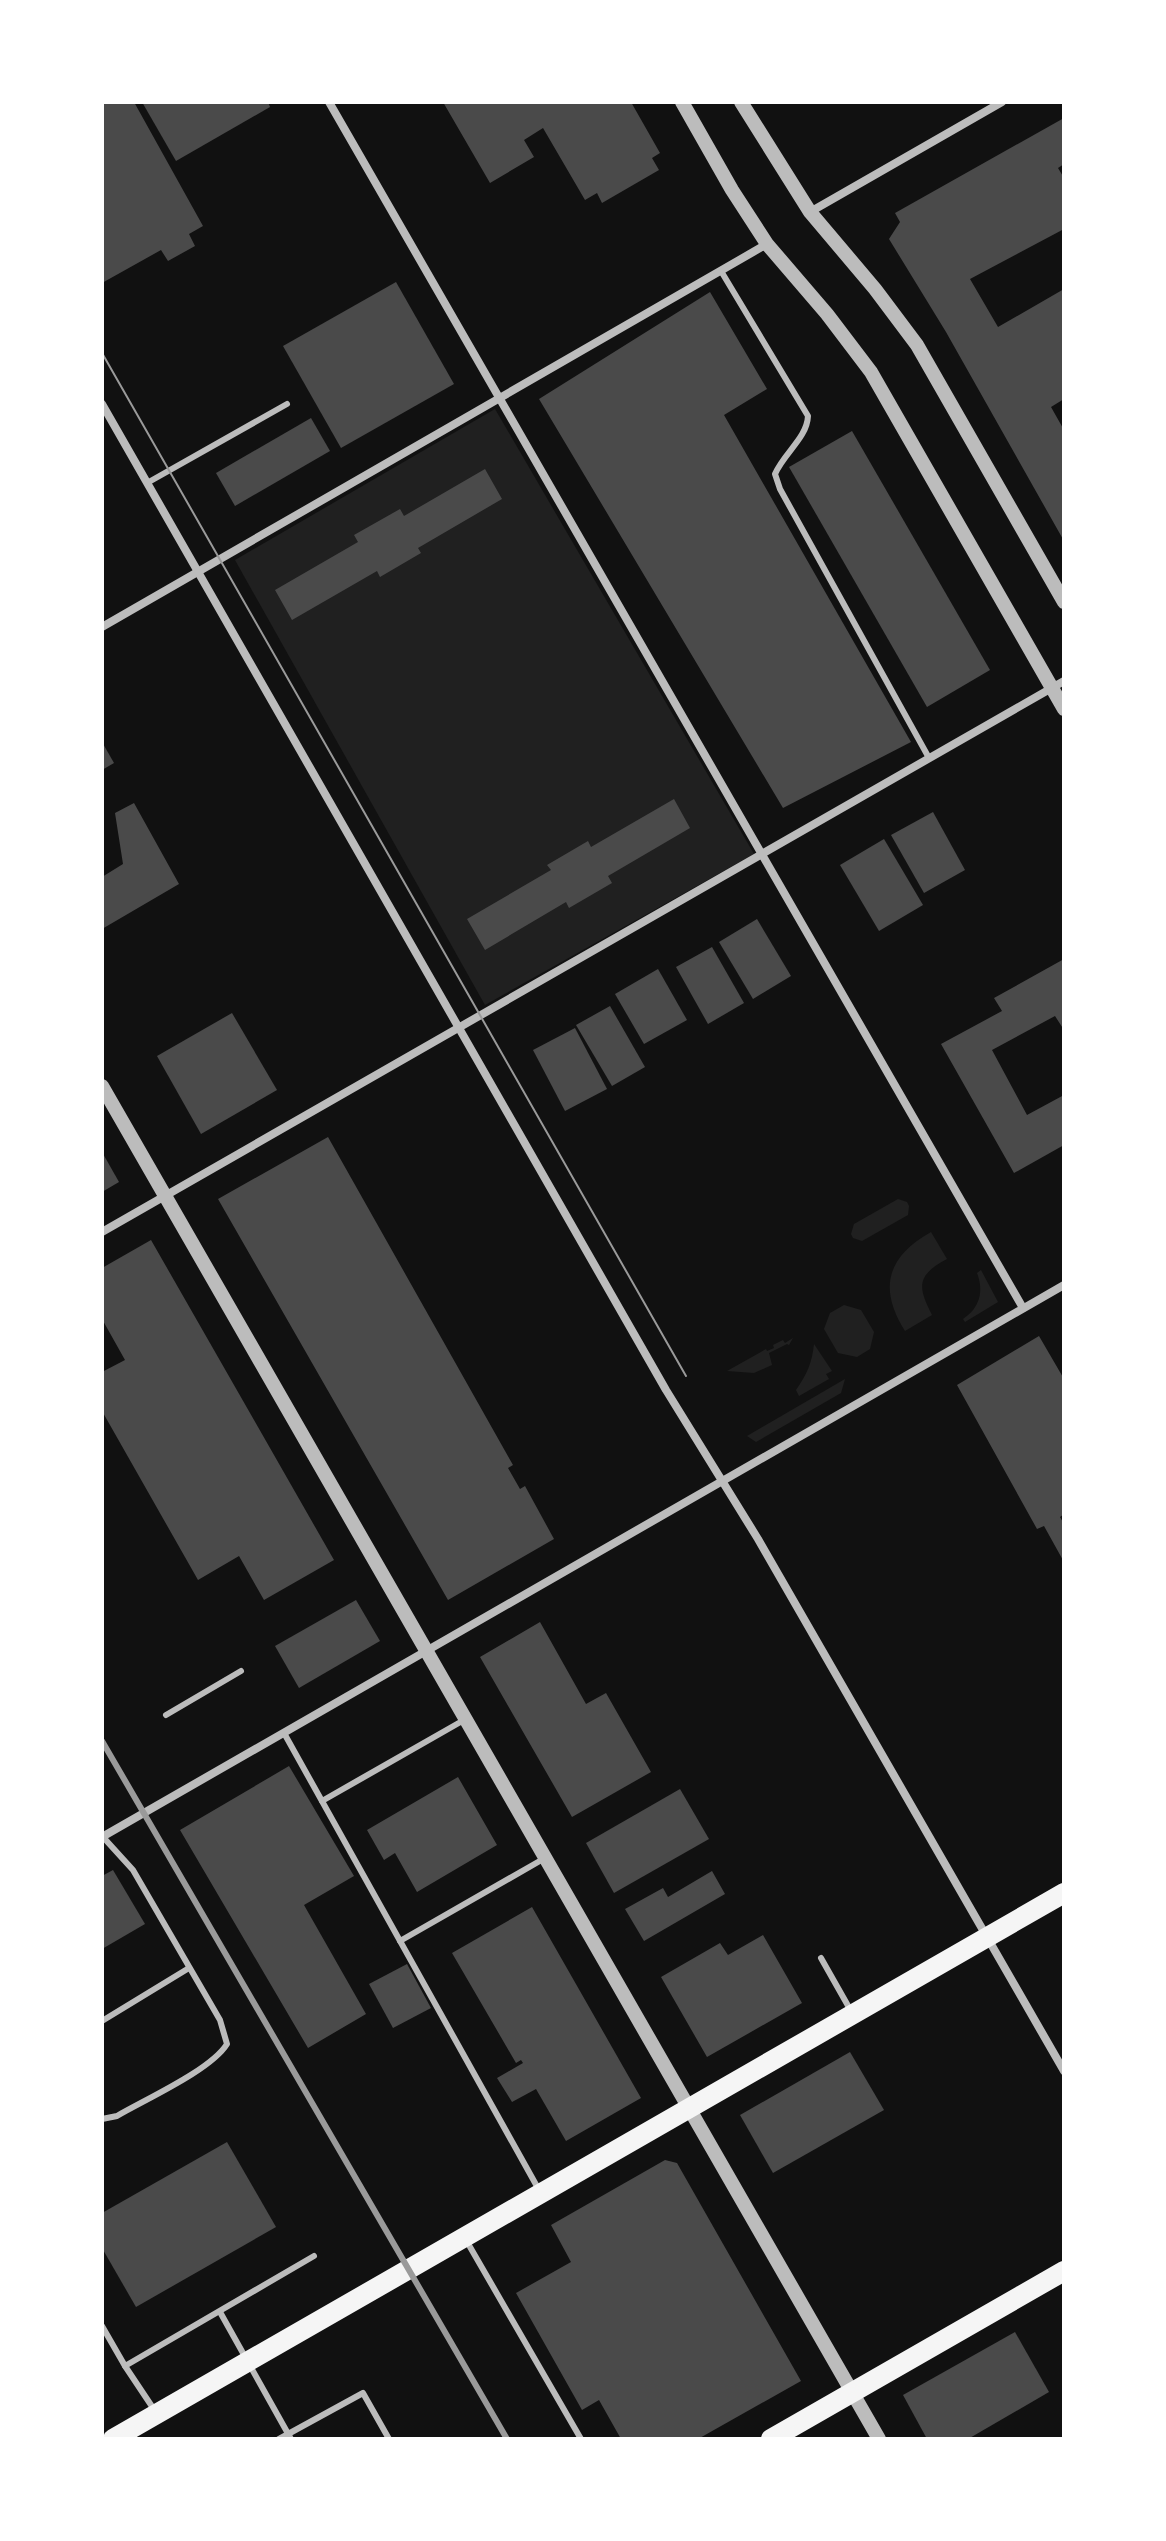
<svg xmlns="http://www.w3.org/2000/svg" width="1166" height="2541" font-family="Manrope,sans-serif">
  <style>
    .green { fill: #202020 }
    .building { fill: #4a4a4a }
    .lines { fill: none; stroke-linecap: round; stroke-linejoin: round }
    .service { stroke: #bcbcbc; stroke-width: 6 }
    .minor { stroke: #bcbcbc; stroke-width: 8 }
    .tertiary { stroke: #bcbcbc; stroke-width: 14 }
    .primary { stroke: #f5f5f5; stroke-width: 20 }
    .tram { stroke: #9a9a9a; stroke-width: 2 }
    .rail { stroke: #9a9a9a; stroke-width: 6 }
  </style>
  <rect width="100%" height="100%" fill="#111"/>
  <!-- green -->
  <g class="green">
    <polygon points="495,409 754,854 485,1005 235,560"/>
    <polygon points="898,1199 907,1202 909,1206 908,1215 862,1241 853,1238 851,1234 854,1224"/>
    <path d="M931,1232l16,27c-30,16 -30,27 -15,56l-27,16c-27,-43 -18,-74 26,-99z"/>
    <path d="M981,1270l17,32 -33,20 -2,-3c17,-11 21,-28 14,-46z"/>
    <polygon points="844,1305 861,1310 874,1332 870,1349 857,1357 838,1353 824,1329 830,1313"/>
    <polygon points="793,1338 789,1345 787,1344 769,1353 772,1365 754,1373 727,1371 766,1349 767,1351 774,1348 773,1345 783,1340 785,1343"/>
    <path d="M814,1344l18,27 -6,3 3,5 -30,17 -3,-6c11,-16 16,-27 18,-46z"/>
    <polygon points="845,1379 841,1393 756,1442 747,1436"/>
  </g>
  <!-- building -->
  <g class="building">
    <polygon points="102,102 134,102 203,226 189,234 195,246 168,261 161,250 102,283"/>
    <polygon points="142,102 268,102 270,107 176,161"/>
    <polygon points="443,102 631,102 660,153 652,158 659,170 602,203 597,193 585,200 543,128 524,140 534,157 490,183"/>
    <polygon points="1064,118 1064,164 1058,168 1064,178 1064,229 970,279 998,327 1064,289 1064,399 1051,407 1064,430 1064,541 946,332 889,239 900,222 895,213"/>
    <polygon points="396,282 454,384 341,448 283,346"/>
    <polygon points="710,292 767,389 724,415 911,742 783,808 539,399"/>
    <polygon points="311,418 330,451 235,506 216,473"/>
    <polygon points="852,431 990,670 927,707 789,467"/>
    <polygon points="485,469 502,499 418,548 421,553 380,577 377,571 292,620 275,590 358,542 354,535 400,509 404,516"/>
    <polygon points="102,742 114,763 102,770"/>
    <polygon points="674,799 690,828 608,876 612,883 569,908 566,902 485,950 467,919 551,870 547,865 588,841 591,847"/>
    <polygon points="134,803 179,884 102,929 102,877 123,864 115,813"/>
    <polygon points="933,812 965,870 924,893 891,835"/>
    <polygon points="884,839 923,905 879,931 840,865"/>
    <polygon points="757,919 791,976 753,999 719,942"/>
    <polygon points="712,947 744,1003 708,1024 676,967"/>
    <polygon points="1064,959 1064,1030 1055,1016 992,1050 1027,1115 1064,1095 1064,1145 1014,1173 941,1044 1002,1011 994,998"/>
    <polygon points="658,969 687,1020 644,1044 615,994"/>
    <polygon points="610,1006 645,1067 612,1086 576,1025"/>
    <polygon points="232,1013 277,1090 201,1134 157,1056"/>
    <polygon points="575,1028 607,1089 565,1111 533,1050"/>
    <polygon points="328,1137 513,1465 508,1468 520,1489 525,1486 554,1539 448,1600 218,1199"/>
    <polygon points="102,1152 119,1182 102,1192"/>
    <polygon points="151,1240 334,1560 264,1600 239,1556 198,1580 102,1411 102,1372 125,1360 102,1319 102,1268"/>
    <polygon points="1039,1336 1064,1379 1064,1514 1060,1517 1064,1524 1064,1562 1044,1526 1037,1529 957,1385"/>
    <polygon points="356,1600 380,1641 299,1688 275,1646"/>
    <polygon points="540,1622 586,1704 606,1693 651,1772 572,1817 480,1657"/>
    <polygon points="289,1766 354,1876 304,1905 366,2014 308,2048 180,1830"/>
    <polygon points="458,1777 497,1845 417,1892 395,1853 384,1860 367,1830"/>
    <polygon points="680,1789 709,1839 614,1893 586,1843"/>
    <polygon points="113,1870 145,1924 102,1949 102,1876"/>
    <polygon points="712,1871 725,1894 644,1941 625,1909 663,1888 668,1897"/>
    <polygon points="532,1907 641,2098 566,2141 536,2089 512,2102 497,2078 523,2063 521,2060 516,2063 452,1953"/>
    <polygon points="763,1935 802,2003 707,2057 661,1977 720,1943 728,1955"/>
    <polygon points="407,1964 431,2008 393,2028 369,1984"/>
    <polygon points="850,2052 884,2110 773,2173 740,2115"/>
    <polygon points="227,2142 276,2227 136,2307 102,2248 102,2213"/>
    <polygon points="665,2160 677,2163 801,2381 698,2439 621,2439 599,2400 582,2410 516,2293 571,2262 551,2225"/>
    <polygon points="1015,2332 1049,2392 968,2439 927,2439 903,2395"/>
  </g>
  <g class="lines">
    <!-- service -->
    <g class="service">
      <path d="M721,271l87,145c-1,22 -24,37 -33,58l5,15 149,269"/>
      <polyline points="147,483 287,404"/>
      <polyline points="166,1715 241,1671"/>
      <polyline points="284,1733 539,2190"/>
      <polyline points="322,1801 464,1720"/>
      <polyline points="400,1941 545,1858"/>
      <polyline points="821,1958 851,2011"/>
      <polyline points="102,2021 189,1968"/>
      <path d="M102,2119l15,-3c29,-17 94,-46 110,-72l-7,-24 -87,-150 -30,-33"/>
      <polyline points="466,2240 581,2439"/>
      <polyline points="220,2312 291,2439"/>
      <polyline points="102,2326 125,2366 314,2256"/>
      <polyline points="125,2366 155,2411"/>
      <polyline points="279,2439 363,2393 389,2439"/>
    </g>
    <!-- minor -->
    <g class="minor">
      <polyline points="329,102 1023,1308"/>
      <polyline points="810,212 1002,102"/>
      <polyline points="102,404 666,1390 758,1539 1064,2071"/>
      <polyline points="102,627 767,244"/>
      <polyline points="102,1232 1064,681"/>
      <polyline points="102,1837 1064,1285"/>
    </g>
    <!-- tertiary -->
    <g class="tertiary">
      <polyline points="682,102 732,190 767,244 827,314 871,372 1064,709"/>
      <polyline points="741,102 810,212 875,289 917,345 1064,602"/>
      <polyline points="102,1086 879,2439"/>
    </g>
    <!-- primary -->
    <g class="primary">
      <polyline points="113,2439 1064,1893"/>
      <polyline points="771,2439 1064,2271"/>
    </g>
    <!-- tram -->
    <polyline class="tram" points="102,353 686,1376"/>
    <!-- rail -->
    <polyline class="rail" points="102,1741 507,2439"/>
  </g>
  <!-- border -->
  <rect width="1166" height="2541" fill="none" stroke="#ffffff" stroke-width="208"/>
</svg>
